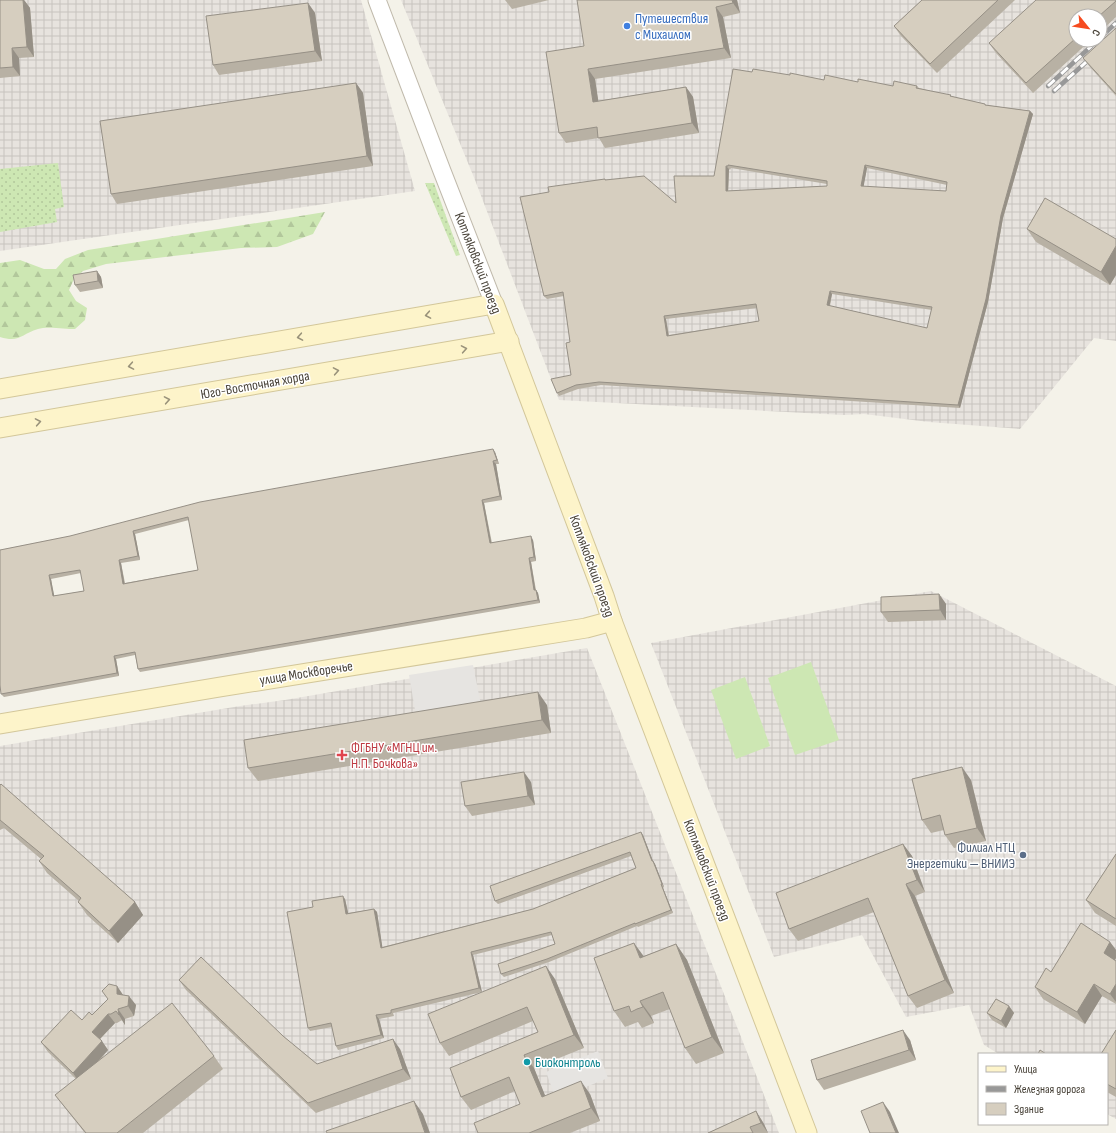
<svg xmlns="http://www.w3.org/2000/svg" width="1116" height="1133" font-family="'Sofia Sans Condensed',sans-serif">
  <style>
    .industrial { fill: url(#industrial-grid); fill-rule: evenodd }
    .grass { fill: url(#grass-dots) }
    .forest { fill: url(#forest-firs) }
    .pitch { fill: #cde7b3 }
    .parking { fill: #e6e4e1 }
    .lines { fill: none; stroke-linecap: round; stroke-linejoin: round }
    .tertiary-casing { stroke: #c0baac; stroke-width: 19 }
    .secondary-casing { stroke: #d3c79a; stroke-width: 21 }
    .tertiary { stroke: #fff; stroke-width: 17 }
    .secondary { stroke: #fdf4ca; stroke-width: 19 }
    .rail-casing { stroke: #989898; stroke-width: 4.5 }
    .rail { stroke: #fff; stroke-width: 3; stroke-dasharray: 9; stroke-linecap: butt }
    .wall { fill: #b8b1a4; fill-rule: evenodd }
    .shaded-wall { fill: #969086 }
    .building { fill: #d6cebf; stroke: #969086; fill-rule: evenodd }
    .oneway { stroke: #99927a }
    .shop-dot { fill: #3f7fe0; stroke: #fff; stroke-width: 1.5 }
    .health-dot { fill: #e0444e; stroke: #fff; stroke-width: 1.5 }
    .service-dot { fill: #5c6f8a; stroke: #fff; stroke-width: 1.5 }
    .culture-dot { fill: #0f9aa8; stroke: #fff; stroke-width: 1.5 }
    .labels { text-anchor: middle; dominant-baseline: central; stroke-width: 3; stroke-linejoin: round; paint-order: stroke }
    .shop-label { font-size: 14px; fill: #366cbe; stroke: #fff; text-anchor: start }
    .street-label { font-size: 14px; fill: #484238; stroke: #fff }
    .health-label { font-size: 14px; fill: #be3a42; stroke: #fff; text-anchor: start }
    .service-label { font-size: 14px; fill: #4e5e75; stroke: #fff; text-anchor: end }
    .culture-label { font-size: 14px; fill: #0d838f; stroke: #fff; text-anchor: start }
  </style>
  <defs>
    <pattern id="industrial-grid" width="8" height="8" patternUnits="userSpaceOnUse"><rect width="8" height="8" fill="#e7e3de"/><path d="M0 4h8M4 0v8" fill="none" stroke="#c8c4bf"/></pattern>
    <pattern id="grass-dots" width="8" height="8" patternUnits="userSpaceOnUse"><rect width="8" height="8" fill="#cde7b3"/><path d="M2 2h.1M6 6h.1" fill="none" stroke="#b2c79b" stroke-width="1.8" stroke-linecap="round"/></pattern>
    <pattern id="forest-firs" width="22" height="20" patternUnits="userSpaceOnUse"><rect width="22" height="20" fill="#cde7b3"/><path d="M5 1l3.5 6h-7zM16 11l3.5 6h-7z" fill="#b2c79b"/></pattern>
  </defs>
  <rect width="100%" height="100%" fill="#f4f2e9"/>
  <!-- industrial -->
  <g class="industrial">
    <polygon points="0,0 361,0 415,191 0,251"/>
    <path d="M401,0h715v341l-22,-3 -74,91 -91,-7 -65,-8 -20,1 -285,-15 -84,-220zM1076,16h24v24h-24z"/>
    <polygon points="931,591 1116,686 1116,1119 1107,1114 1107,1054 999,1054 984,1045 969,1005 906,1017 862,935 774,957 651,643"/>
    <polygon points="587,648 779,1133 0,1133 0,746 240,706 285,700"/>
  </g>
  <!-- grass -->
  <g class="grass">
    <polygon points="58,163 64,207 55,209 57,222 0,232 0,169"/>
    <polygon points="425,183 434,183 460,255 456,256"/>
  </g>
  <!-- forest -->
  <path class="forest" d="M325,212l-12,22 -36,13 -36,1 -135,16 -23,7 -9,8 -5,11 7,11 11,7 -2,12 -10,9c-9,0 -29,-3 -37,0 -17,5 -18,14 -38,8v-74l20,-3 24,9h12l9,-10 23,-9z"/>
  <!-- pitch -->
  <g class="pitch">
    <polygon points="811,662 839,740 795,755 768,678"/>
    <polygon points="745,677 770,746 736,759 711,690"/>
  </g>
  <!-- parking -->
  <g class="parking">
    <polygon points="473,665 481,705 416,716 409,675"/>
    <polygon points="598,1051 608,1078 556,1099 546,1072"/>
  </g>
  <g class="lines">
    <!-- tertiary casing -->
    <g class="tertiary-casing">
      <polyline id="tertiary" points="377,0 442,171 494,304"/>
    </g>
    <!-- secondary casing -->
    <g class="secondary-casing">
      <g id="secondary">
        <polyline points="0,389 494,304 604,596 612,621 807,1133"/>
        <polyline points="0,428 509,341"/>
        <polyline points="0,724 220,687 586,628 612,621"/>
      </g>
    </g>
    <!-- tertiary -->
    <use href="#tertiary" class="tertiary"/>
    <!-- secondary -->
    <use href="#secondary" class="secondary"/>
    <!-- rail casing -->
    <g class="rail-casing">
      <g id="rail">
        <polyline points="1100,38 1116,23"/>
        <polyline points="1048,86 1098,40"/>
        <polyline points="1054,91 1094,55"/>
      </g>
    </g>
    <!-- rail -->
    <use href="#rail" class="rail"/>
  </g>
  <!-- wall -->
  <g class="wall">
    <polygon points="0,0 24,0 30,8 34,57 19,58 20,76 0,78"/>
    <polygon points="505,0 549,0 512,9"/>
    <polygon points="737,0 740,13 723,17 731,58 595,79 598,101 686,87 693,97 699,133 605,148 599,138 566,143 559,133 584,46"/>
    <polygon points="922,0 1015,0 937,73 901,36 894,26"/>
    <polygon points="1116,0 1116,17 1100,32 1100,16 1076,16 1076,40 1091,40 1033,93 996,53 989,43"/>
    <polygon points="308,3 315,13 322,61 219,75 213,65"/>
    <polygon points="1116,28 1116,96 1090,67 1083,58"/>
    <path d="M752,72l72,8 34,2 35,4h24l2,2 67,17 44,6 3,3 -30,104 -15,84 -28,106 -359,-23 -23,4 -19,7 -2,-3 14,-18 -1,-33 -6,-46 -17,3 -3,-3 5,-104 57,-12 70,23 38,-27zM731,168l96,16v2l-99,5 1,-22 1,1zM867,168l80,17 -1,6 -83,-4zM832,294l100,16 -5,18 -97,-22zM757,308l2,13 -90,14 -3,-16z"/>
    <polygon points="356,83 363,93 373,166 117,204 111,194"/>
    <polygon points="1027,229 1116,239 1116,275 1110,285 1036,242"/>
    <polygon points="97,271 101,277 103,288 80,292 75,285"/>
    <path d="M495,452l4,12h-3l6,36 -18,3 8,40 41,-3 3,21 -5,1 5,28 2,3 2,10 -400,69 -2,-3 -3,-14 -19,4 3,17 -115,21 -3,-3 -1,-144zM189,520l9,50 -73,13 -4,-20 19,-3 -5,-26zM81,573l3,18 -30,5 -3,-17z"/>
    <polygon points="939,594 946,604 946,620 888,622 881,612"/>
    <polygon points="547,705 551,733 258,781 248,768"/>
    <polygon points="971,780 986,841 954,848 945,835 944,830 931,833 922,820"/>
    <polygon points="531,782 535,805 472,816 465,806"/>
    <polygon points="0,785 135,902 143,915 118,943 87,915 78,902 79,901 47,873 39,861 41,859 4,828 0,830"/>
    <polygon points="643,835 653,861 655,864 664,887 663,888 673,913 638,927 637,926 549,962 504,977 501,974 555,944 552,935 473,955 482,992 393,1013 394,1016 379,1019 384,1038 338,1050 336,1046 332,1027 310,1031 308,1028 313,907 345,899 348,913 374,909 377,912 382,947 533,909 636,868 631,856 498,904 495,901"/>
    <polygon points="903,844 912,856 925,892 915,896 954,993 917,1008 908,996 874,912 798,941 789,929"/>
    <polygon points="1116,854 1116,926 1095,913 1086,900"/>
    <polygon points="1110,942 1116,950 1116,958 1115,960 1116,961 1116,1004 1102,996 1085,1024 1043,999 1035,987 1051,972"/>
    <polygon points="676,944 687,960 724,1053 696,1064 685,1048 670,1009 651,1016 654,1023 642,1028 638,1022 625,1027 614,1011 644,956"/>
    <polygon points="555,979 584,1048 534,1068 545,1096 590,1094 600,1121 570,1133 478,1133 520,1104 515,1091 471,1110 461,1097 538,1032 533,1021 449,1056 440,1043"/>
    <polygon points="179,980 283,1036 317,1064 400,1049 411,1079 316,1113 186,990"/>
    <polygon points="117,986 123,995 136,1005 134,1016 125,1019 125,1025 122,1020 117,1023 115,1023 100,1039 108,1050 100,1060 214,1056 223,1069 143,1133 85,1133 65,1108 55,1095 76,1079 48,1052 41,1042 92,1015 108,999"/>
    <polygon points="1009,1006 1014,1013 1006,1028 992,1020 987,1013"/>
    <polygon points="1116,1030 1116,1097 1107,1092 1107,1054"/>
    <polygon points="910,1040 916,1060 824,1090 817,1080"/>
    <polygon points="756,1111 764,1124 768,1133 708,1133"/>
  </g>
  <!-- shaded-wall -->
  <g class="shaded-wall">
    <polygon points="23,0 24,0 30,8 34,57 27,47"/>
    <polygon points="732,0 737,0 740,13 733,3"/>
    <polygon points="308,3 315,13 322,61 315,51"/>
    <polygon points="716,7 723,17 731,58 724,48"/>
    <polygon points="12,48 19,58 20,76 13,67"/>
    <polygon points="588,69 595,79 600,112 593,102"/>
    <polygon points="356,83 363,93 373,166 367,156"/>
    <polygon points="686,87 693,97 699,133 692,123"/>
    <polygon points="1030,111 1033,114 1003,218 988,302 960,408 958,405 1001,215"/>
    <polygon points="865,165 867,168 863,190 861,186"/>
    <polygon points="726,166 729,169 728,194 726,191"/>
    <polygon points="1116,246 1116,275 1110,285 1101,272"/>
    <polygon points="97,271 101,277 103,288 98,281"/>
    <polygon points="830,291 832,294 829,308 827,305"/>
    <polygon points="664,316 666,319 669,339 667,336"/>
    <polygon points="493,449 495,452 499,464 497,460"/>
    <polygon points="493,461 496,464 502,500 500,496"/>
    <polygon points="482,500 484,503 492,547 490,543"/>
    <polygon points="133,531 135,534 140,560 138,556"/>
    <polygon points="531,536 533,540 536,561 534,557"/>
    <polygon points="529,558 531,562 536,594 534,590"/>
    <polygon points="119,560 121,563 125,587 123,584"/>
    <polygon points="49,575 51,579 55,600 53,596"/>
    <polygon points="536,590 538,593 540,603 538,600"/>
    <polygon points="939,594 946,604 946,620 940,610"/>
    <polygon points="114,656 116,659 119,676 117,673"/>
    <polygon points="538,692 547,705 551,733 542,720"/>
    <polygon points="962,767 971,780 986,841 977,828"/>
    <polygon points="524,772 531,782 535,805 528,796"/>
    <polygon points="641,832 643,835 654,864 652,861"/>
    <polygon points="903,844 912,856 925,892 917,880"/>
    <polygon points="653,861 655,864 664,887 662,884"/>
    <polygon points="661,884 663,888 673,913 671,910"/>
    <polygon points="906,884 915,896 954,993 945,980"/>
    <polygon points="343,896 345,899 349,917 346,914"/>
    <polygon points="135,902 143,915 118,943 109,931"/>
    <polygon points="374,909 377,912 383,951 381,948"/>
    <polygon points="1110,942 1116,950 1116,958 1112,965 1104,953"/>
    <polygon points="634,943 645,958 640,958"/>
    <polygon points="676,944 687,960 724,1053 712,1037"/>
    <polygon points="471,952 473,955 482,992 479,988"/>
    <polygon points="546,966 555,979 584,1048 574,1035"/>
    <polygon points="1094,984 1102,996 1085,1024 1077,1012"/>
    <polygon points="1116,984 1116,1002 1110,994"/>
    <polygon points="117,986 123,995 117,994"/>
    <polygon points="129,996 136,1005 134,1016 128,1006"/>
    <polygon points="640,1001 651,1016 654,1023 643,1007"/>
    <polygon points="1009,1006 1014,1013 1006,1028 1001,1021"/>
    <polygon points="118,1009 125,1019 125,1025 119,1015"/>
    <polygon points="108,1014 115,1023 98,1041 92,1032"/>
    <polygon points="376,1015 379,1019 384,1038 381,1035"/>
    <polygon points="903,1030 910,1040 916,1060 909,1050"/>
    <polygon points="393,1039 400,1049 411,1079 403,1069"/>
    <polygon points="102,1041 108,1050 79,1082 73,1073"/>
    <polygon points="524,1055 534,1068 551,1110 542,1097"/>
    <polygon points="581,1081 590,1094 600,1121 591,1108"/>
    <polygon points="414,1101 423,1114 430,1133 425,1133"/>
    <polygon points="883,1102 890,1112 899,1133 896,1133"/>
    <polygon points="756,1111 764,1124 768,1133 761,1123"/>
  </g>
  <!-- building -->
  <g class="building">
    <polygon points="0,0 23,0 27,47 12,48 13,67 0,68"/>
    <polygon points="577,0 732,0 733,3 716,7 724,48 588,69 593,102 686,87 692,123 598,138 597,127 559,133 546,52 584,46"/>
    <polygon points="922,0 998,0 930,64 894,26"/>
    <polygon points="1036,0 1116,0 1116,1 1099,16 1076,16 1076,38 1026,83 989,43"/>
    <polygon points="308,3 315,51 213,65 206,16"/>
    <polygon points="1116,28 1116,94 1083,58"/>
    <path d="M733,69l19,3 1,-3 37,6v-2l34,7 1,-5 33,7v-3l35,7 1,-5 23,5 -1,2 35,7 -1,1 35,8v1l45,6 -29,104 -15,84 -28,106 -359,-23 -23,3 -19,8 -6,-14 20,-4 -5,-32 4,-1 -7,-50 -19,4 -24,-99 29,-5 -1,-5 57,-8v1l39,-4 32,27 -2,-27h40zM728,165l99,16v5l-101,5v-25h2zM865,165l82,17 -1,9 -85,-5zM830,291l102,16 -5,21 -100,-23zM756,304l3,17 -92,15 -3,-20z"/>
    <polygon points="356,83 367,156 111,194 100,121"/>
    <polygon points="1045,198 1116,239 1116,246 1101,272 1027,229"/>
    <polygon points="97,271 98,281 75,285 73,275"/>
    <path d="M493,449l4,11 -4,1 7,35 -18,4 8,43 41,-7 3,21 -5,1 5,32h2l2,10 -400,69 -3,-17 -21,4 3,17 -116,21 -1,-9v-135l70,-14 130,-34zM188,517l10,53 -75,14 -4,-24 19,-4 -5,-25zM80,570l4,21 -31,5 -4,-21z"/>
    <polygon points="939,594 940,610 881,612 881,597"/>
    <polygon points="538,692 542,720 248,768 244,740"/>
    <polygon points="962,767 977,828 945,835 940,815 922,820 912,779"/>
    <polygon points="524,772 528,796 465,806 461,782"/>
    <polygon points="1,784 135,902 109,931 78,902 81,898 39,861 44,856 0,820 0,785"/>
    <polygon points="641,832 652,861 653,861 662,884 661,884 671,910 635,924 635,923 547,959 501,974 498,964 555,944 551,932 471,952 479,988 391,1010 391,1013 376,1015 381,1035 336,1046 331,1023 308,1028 287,912 313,907 312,901 343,896 346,914 374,909 381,948 533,909 636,868 630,852 495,901 490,886"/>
    <polygon points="903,844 917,880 906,884 945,980 908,996 868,898 789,929 776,893"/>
    <polygon points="1116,854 1116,919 1086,900"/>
    <polygon points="1081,923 1110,942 1104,953 1116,961 1116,984 1110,994 1094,984 1077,1012 1035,987 1046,968 1051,972"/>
    <polygon points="634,943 640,958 676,944 712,1037 685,1048 663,992 640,1001 643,1007 637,1009 631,1012 629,1006 614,1011 594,958"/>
    <polygon points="201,957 283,1036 317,1064 393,1039 403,1069 308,1103 179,980"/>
    <polygon points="546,966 574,1035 524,1055 542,1097 581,1081 591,1108 529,1133 478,1133 474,1123 520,1104 509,1077 461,1097 450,1068 538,1032 527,1007 440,1043 428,1014"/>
    <polygon points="109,984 117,986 117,994 129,996 128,1006 118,1009 119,1015 116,1011 111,1014 108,1014 92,1032 102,1041 73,1073 41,1042 71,1010 82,1020 89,1012 92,1015 108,999 102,991"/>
    <polygon points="996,999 1009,1006 1001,1021 987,1013"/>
    <polygon points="172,1003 214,1056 117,1133 86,1133 55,1095"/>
    <polygon points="903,1030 909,1050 817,1080 811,1060"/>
    <polygon points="1116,1030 1116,1089 1107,1084 1107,1054 1101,1054"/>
    <polygon points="1040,1050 1046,1054 1038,1054"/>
    <polygon points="414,1101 425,1133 327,1133 326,1131"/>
    <polygon points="883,1102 896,1133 870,1133 861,1111"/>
    <polygon points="756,1111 761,1123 750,1127 753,1133 708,1133"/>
  </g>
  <!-- one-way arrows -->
  <defs><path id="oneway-chevron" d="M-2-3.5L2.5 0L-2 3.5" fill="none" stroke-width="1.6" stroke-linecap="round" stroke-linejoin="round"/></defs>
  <g class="oneway">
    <use href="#oneway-chevron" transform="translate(428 315) rotate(170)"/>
    <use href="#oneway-chevron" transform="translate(300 337) rotate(170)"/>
    <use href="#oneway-chevron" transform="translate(464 349) rotate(-10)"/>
    <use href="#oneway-chevron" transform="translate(131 366) rotate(170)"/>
    <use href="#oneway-chevron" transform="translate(336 371) rotate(-10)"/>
    <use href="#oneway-chevron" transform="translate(167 400) rotate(-10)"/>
    <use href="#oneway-chevron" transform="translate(38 422) rotate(-10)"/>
  </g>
  <!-- markers -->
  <circle class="shop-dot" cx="627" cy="26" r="4"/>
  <path class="health-dot" d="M340 749h4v4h4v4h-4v4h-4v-4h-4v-4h4z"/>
  <circle class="service-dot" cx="1023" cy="855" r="4"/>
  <circle class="culture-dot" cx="527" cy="1062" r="4"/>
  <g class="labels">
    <!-- shop labels -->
    <g class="shop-label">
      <text x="635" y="18">Путешествия<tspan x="635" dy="16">с Михаилом</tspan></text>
    </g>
    <!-- street labels -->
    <g class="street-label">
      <text transform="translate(478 263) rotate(69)">Котляковский проезд</text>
      <text transform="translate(255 385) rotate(-10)">Юго-Восточная хорда</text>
      <text transform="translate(592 566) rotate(70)">Котляковский проезд</text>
      <text transform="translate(306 673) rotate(-9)">улица Москворечье</text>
      <text transform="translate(707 870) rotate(69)">Котляковский проезд</text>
    </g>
    <!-- health labels -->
    <g class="health-label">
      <text x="351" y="747">ФГБНУ «МГНЦ им.<tspan x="351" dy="16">Н.П. Бочкова»</tspan></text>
    </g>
    <!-- service labels -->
    <g class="service-label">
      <text x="1015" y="847">Филиал НТЦ<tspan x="1015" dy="16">Энергетики — ВНИИЭ</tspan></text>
    </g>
    <!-- culture labels -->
    <g class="culture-label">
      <text x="535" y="1062">Биоконтроль</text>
    </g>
  </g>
  <!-- legend -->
  <rect x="978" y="1053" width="130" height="72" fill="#ffffff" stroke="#b6b3af"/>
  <rect x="986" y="1066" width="20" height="6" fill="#fdf4ca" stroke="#b6b3af"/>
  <text x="1014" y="1073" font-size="12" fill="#484238">Улица</text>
  <rect x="986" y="1086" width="20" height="6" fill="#989898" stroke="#b6b3af"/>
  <text x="1014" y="1093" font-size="12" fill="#484238">Железная дорога</text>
  <rect x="986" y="1103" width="20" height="12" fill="#d6cebf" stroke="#b6b3af"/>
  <text x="1014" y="1113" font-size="12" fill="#484238">Здание</text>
  <!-- north arrow -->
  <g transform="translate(1088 28) rotate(120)"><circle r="19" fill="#ffffff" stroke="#b6b3af"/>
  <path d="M0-3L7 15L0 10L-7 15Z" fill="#f64b1f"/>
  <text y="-6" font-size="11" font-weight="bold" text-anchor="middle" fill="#484238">С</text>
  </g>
</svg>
